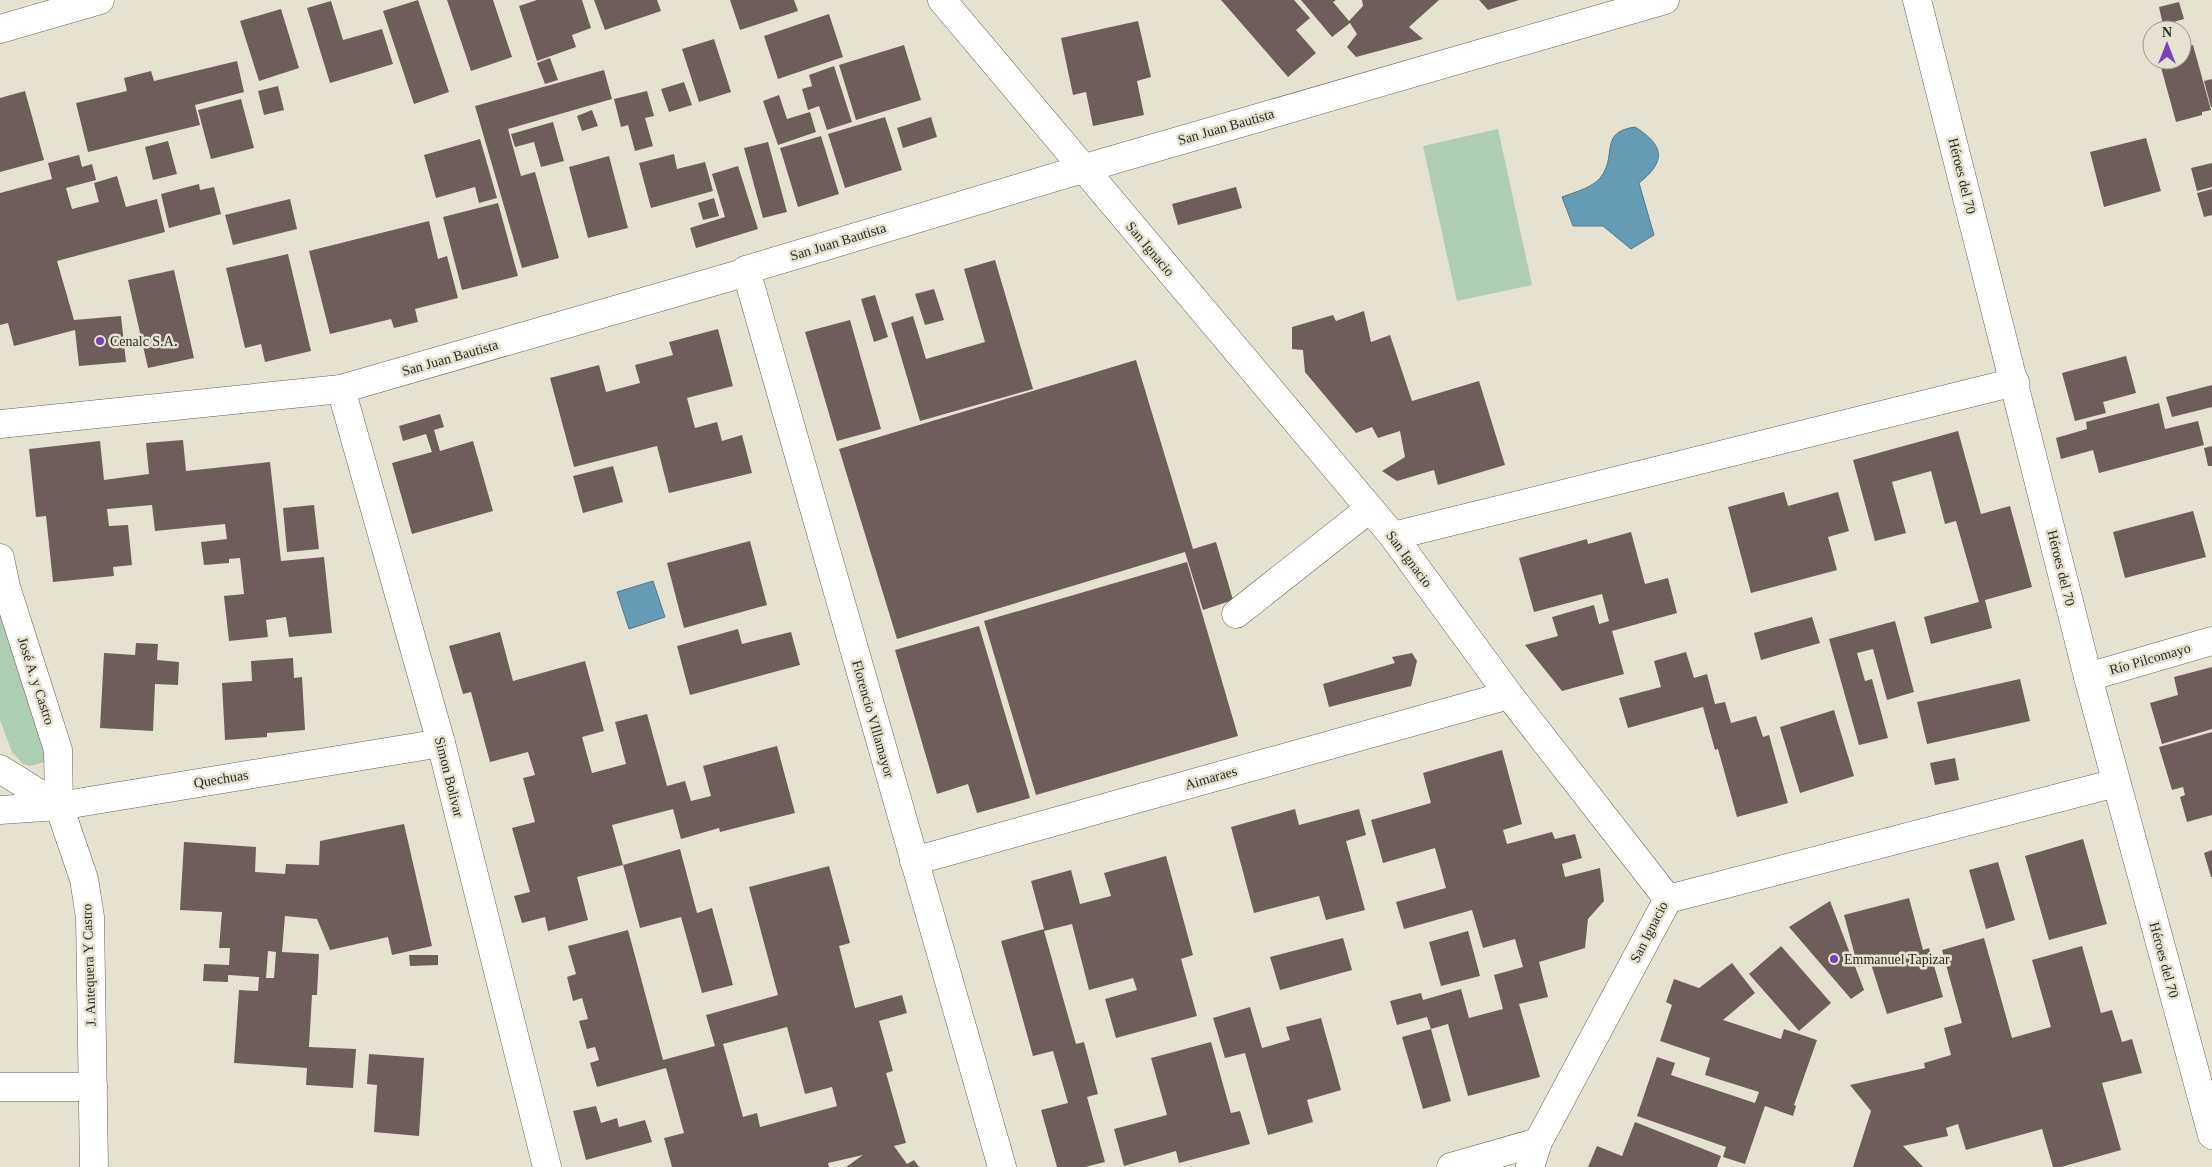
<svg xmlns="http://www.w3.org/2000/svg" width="2212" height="1167" font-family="Georgia,serif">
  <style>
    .green { fill: #aecdb2 }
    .water { fill: #659bb5; stroke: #54798a }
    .building { fill: #6e5e5b; fill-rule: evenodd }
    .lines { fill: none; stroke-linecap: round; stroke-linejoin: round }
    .minor-casing { stroke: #666255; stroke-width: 29 }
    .minor { stroke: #fff; stroke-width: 28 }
    .poi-dot { fill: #7941b8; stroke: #e6e2d2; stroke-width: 2 }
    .labels { text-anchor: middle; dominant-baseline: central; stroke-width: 5; stroke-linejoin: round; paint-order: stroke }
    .street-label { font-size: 14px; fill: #2b2a24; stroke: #e6e2d2 }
    .poi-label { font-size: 14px; fill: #2b2a24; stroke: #e6e2d2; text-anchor: start }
  </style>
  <rect width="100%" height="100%" fill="#e6e2d2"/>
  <!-- green -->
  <g class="green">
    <polygon points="1498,129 1532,285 1457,301 1423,146"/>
    <polygon points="0,569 48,745 45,762 30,766 23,764 12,752 0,720"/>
  </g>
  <!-- water -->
  <g class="water">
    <path d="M1635,127c29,18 32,34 4,56l15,52 -23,14 -28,-23h-30l-11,-29c13,-5 34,-10 41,-23 13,-21 -3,-42 32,-47z"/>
    <polygon points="653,581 665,617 629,629 617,592"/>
  </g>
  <!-- building -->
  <g class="building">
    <polygon points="418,0 449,92 414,104 383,11"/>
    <polygon points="447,0 493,0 512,57 471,71"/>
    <polygon points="537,0 582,0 591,28 572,35 576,47 537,61 519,6"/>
    <polygon points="594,0 657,0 661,11 605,30"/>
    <polygon points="730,0 794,0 798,11 740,30"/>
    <polygon points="1221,0 1294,0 1310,18 1296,30 1316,53 1288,77"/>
    <polygon points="1301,0 1336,0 1333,2 1349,21 1363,6 1362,0 1439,0 1409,27 1423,39 1356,57 1347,47 1357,34 1350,23 1332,37"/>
    <polygon points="1479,0 1519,0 1488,10"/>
    <polygon points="331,1 343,40 382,29 393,64 330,83 307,8"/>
    <polygon points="2179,2 2184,19 2163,25 2159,7"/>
    <polygon points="281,9 299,68 259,81 240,21"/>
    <polygon points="829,14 843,57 778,79 764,36"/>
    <polygon points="1138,21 1151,77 1137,81 1144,115 1093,126 1086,92 1073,95 1061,38"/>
    <polygon points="714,39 731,92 699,102 682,49"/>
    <polygon points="2182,41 2184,47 2193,45 2211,110 2202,112 2202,115 2176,122 2159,60 2182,60"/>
    <polygon points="904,45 921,100 856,120 839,65"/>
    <polygon points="550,58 558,80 545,84 537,63"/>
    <polygon points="237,61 244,92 195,105 200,125 88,152 76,103 127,91 124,78 151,71 154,81"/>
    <polygon points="834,66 852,122 827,130 819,106 808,110 802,89 812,86 809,75"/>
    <polygon points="604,70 612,99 508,129 521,176 535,172 559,258 522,268 475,106"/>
    <polygon points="2212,79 2212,107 2211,107 2204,81"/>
    <polygon points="684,82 692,105 669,112 661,89"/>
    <polygon points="278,86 284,110 264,115 258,91"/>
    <polygon points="25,91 44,160 0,172 0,98"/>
    <polygon points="647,91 654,116 645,118 653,146 635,151 628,125 621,127 614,99"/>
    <polygon points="779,95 787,119 810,112 816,132 778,145 763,101"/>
    <polygon points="241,99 254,148 211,159 198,110"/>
    <polygon points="592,110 598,126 582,131 577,116"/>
    <polygon points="885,117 902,170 845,188 828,134"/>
    <polygon points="931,117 937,137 903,148 897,128"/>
    <polygon points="553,122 564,161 541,167 534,142 515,147 511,134"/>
    <polygon points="821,136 839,194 798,207 780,148"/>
    <polygon points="2146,138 2161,191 2104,207 2090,152"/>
    <polygon points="480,139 497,198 479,203 475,187 436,198 424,155"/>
    <polygon points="168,141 177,174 153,180 145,147"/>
    <polygon points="768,142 787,212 763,218 744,148"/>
    <polygon points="674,154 677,169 705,162 713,191 651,208 639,163"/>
    <polygon points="79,155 82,167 92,164 96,180 66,188 72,209 99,202 94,183 117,176 126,207 157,199 165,232 57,261 74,320 121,316 126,362 79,366 75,330 14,346 8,323 0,325 0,193 52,179 48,163"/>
    <polygon points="609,156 628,228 588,238 569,167"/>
    <polygon points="2212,163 2212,187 2197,191 2191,168"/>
    <polygon points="738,166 758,229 696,248 690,228 725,217 712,174"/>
    <polygon points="199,184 200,190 214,187 221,214 169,228 161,194"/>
    <polygon points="1236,187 1242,208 1178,225 1172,204"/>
    <polygon points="2212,189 2212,215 2204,217 2197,193"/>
    <polygon points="714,198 719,216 703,220 698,203"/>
    <polygon points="290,199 297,229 233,245 225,215"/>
    <polygon points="498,203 518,276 462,290 443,217"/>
    <polygon points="429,221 438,259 447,256 458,298 415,309 418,322 394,328 391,319 330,334 309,251"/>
    <polygon points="288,254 311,351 265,362 261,344 245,348 226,268"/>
    <polygon points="995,260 1033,389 920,421 891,323 913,316 926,359 985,342 964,269"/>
    <polygon points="174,270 194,358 148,368 128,280"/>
    <polygon points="934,289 944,320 925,325 915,294"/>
    <polygon points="875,295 888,337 874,342 861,299"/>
    <polygon points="1364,311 1371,342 1390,335 1412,401 1479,381 1505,465 1438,485 1434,470 1397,481 1382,471 1405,457 1400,431 1378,438 1372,427 1356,433 1305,372 1303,350 1292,349 1292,327 1333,315 1336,321"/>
    <polygon points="850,320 881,429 837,441 805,332"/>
    <polygon points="718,329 733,386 687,398 695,428 717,422 722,441 742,435 752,473 669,493 657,446 574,467 550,378 599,365 606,392 640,383 635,365 673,355 669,342"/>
    <polygon points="2126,356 2136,393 2103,402 2106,413 2075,421 2062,373"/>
    <polygon points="1136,360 1193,549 1216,542 1233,600 1203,610 1185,552 897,639 839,449"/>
    <polygon points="2212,385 2212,407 2172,417 2166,397"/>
    <polygon points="2159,403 2165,429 2198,421 2204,445 2099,473 2093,450 2061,459 2056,438 2087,429 2086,422"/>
    <polygon points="440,414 444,427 434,430 440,451 473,441 493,511 412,534 392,463 432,452 426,434 403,441 399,426"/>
    <polygon points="1958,431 1981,514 2010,506 2032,587 1985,600 1992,628 1931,644 1924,617 1979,602 1956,521 1945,524 1931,471 1892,482 1906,533 1875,541 1853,460"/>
    <polygon points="183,440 186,471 270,462 281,561 324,557 332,633 289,637 286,617 266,620 268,637 229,641 224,596 244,594 240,558 229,559 229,563 204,565 201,542 227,539 225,524 155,531 152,505 107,509 109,526 128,525 132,565 113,567 114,576 53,582 46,516 36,517 29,449 100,441 104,480 149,474 146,443"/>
    <polygon points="2212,446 2212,466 2208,466 2204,448"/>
    <polygon points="613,466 623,502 583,513 573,476"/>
    <polygon points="1784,492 1788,506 1838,492 1849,531 1828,537 1837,570 1751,593 1728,507"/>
    <polygon points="314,505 319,549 287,552 283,508"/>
    <polygon points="2193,511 2206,557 2125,578 2113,532"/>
    <polygon points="1631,532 1645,584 1668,578 1677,613 1612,631 1624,674 1562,691 1525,645 1558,636 1552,617 1594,605 1599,624 1609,621 1602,594 1534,612 1519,558 1587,539 1588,544"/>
    <polygon points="750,541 767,605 684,628 667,563"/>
    <polygon points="1187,562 1238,736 1036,795 984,621"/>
    <polygon points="1812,617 1820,643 1761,660 1754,633"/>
    <polygon points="1895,621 1914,692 1887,700 1873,649 1857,653 1865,681 1872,679 1888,738 1859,745 1829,639"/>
    <polygon points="979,626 1030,798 977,813 968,784 937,794 895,650"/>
    <polygon points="738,629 742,644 791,632 800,665 690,695 677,646"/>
    <polygon points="500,632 513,681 585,661 604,731 582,737 592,773 626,764 615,722 647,714 667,786 685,781 691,801 711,796 703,766 777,746 795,813 720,832 719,828 681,839 673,809 612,825 623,865 577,877 588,920 548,931 545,917 522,923 514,896 530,892 512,828 535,822 523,778 535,775 528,752 490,762 471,692 463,694 449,646"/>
    <polygon points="136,643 158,644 157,660 179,662 178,685 155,684 153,731 100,728 104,653 135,655"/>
    <polygon points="1686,652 1694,678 1707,674 1715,704 1725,702 1731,723 1756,716 1763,737 1769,735 1788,803 1737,817 1718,749 1715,750 1703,707 1628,728 1619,698 1661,687 1654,661"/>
    <polygon points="1412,653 1417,661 1411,686 1329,707 1323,684 1395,663 1392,657"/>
    <polygon points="293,658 294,678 302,677 305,730 267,733 267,737 225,740 222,683 252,681 251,661"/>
    <polygon points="2212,667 2212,729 2162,744 2150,703 2178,695 2174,677"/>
    <polygon points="2020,679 2030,721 1927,744 1917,702"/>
    <polygon points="1834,710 1854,776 1800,793 1780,727"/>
    <polygon points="2212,732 2212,815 2187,822 2180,797 2185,795 2183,787 2172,790 2159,747"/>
    <polygon points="1502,750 1522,824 1503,830 1507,844 1552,832 1555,839 1575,834 1582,858 1562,864 1565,877 1600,868 1604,901 1588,919 1585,948 1539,962 1548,997 1519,1004 1540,1077 1468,1096 1448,1024 1431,1029 1427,1017 1397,1025 1390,1001 1421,993 1423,1000 1461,989 1469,1018 1503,1009 1494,975 1523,967 1515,939 1483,948 1472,910 1404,929 1396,902 1446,888 1435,848 1383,863 1371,820 1431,803 1423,773"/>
    <polygon points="1955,758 1959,780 1935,785 1930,763"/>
    <polygon points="1295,809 1299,825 1359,809 1366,835 1346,841 1365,910 1326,920 1319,896 1254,913 1231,827"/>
    <path d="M404,824l28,122 -40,9 -4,-18 -58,13 -13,-31 -32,-3 -3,36 37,2 -2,41h-5l-3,52 47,2 -3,39 -47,-3 1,-17 -73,-5 5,-73 19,1 1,-14 -31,-2v7l-25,-1 1,-17 25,1 1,-17h-11l3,-36 -42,-2 4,-68 72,5 -1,25 30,2 1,-10 33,1 1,-24zM268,951l8,1 -2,26h-8z"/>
    <polygon points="2083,839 2107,924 2049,940 2025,856"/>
    <polygon points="680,849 697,913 712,908 733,985 702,993 681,917 640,928 623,865"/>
    <polygon points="2212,850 2212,877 2211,877 2204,853"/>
    <polygon points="1166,856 1193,955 1181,959 1197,1016 1116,1038 1105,999 1137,990 1133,978 1089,990 1072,924 1044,931 1076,1044 1084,1042 1098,1094 1087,1097 1105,1162 1085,1167 1057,1167 1041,1110 1068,1103 1053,1051 1033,1056 1001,941 1044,929 1031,881 1071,870 1080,904 1111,896 1104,873"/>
    <polygon points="1998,862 2015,920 1986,929 1969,870"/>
    <path d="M829,866l21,77 -11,3 16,62 47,-13 5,18 -28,8 14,50 -7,2 20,70 -12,3 13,18 7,-4 5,7h-73l17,-12 -35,8 1,4h-157l-8,-29 20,-5 -18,-65 -69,19 -7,-24 9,-3 -4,-13 -8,2 -8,-28 9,-2 -6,-21 -9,3 -6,-24 9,-3 -8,-28 60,-16 35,130 52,-14 -9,-31 72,-20 -29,-108zM787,1027l18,67 27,-7 5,19 -77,21 -3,-14 -14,4 -20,-73z"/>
    <polygon points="1909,898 1923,950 1929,948 1943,997 1887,1014 1871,964 1858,967 1844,915"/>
    <polygon points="1830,901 1864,990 1851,999 1789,927"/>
    <polygon points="1468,931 1480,976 1441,986 1429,942"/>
    <polygon points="1343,938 1352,970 1280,990 1270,957"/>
    <polygon points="1984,938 2012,1038 2051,1027 2032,960 2082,946 2101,1013 2112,1010 2122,1042 2132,1039 2142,1073 2102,1083 2121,1150 2061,1167 2053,1167 2042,1129 1966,1150 1958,1124 1946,1128 1948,1136 1903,1146 1923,1167 1853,1167 1871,1111 1850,1085 1925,1068 1924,1063 1951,1055 1944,1028 1962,1023 1942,950"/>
    <polygon points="1781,946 1831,1003 1799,1031 1749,974"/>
    <polygon points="409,955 438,955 438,965 410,966"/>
    <polygon points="1732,963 1755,993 1723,1020 1781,1039 1784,1029 1817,1040 1794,1105 1796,1106 1793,1116 1765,1106 1745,1164 1723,1157 1726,1147 1637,1116 1657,1057 1675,1063 1671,1075 1755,1103 1759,1092 1705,1075 1710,1058 1660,1041 1672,1005 1666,1002 1674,979 1699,988"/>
    <polygon points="1250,1007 1262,1048 1290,1040 1286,1027 1321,1018 1341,1090 1307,1100 1313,1122 1268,1135 1245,1053 1225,1058 1213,1018"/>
    <polygon points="1431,1029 1451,1101 1423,1109 1402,1037"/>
    <polygon points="1211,1042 1231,1113 1240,1111 1250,1144 1179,1163 1176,1151 1124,1166 1114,1129 1167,1115 1151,1058"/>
    <polygon points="369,1054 424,1058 419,1136 374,1132 377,1085 367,1084"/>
    <polygon points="596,1106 601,1123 617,1118 619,1127 645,1120 652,1142 586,1160 573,1111"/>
    <polygon points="1635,1122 1721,1156 1717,1167 1588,1167 1597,1146 1622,1156"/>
  </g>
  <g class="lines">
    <!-- minor casing -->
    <g class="minor-casing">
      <g id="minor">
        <polyline points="942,0 1393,536 1509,695 1668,899 1538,1142 1530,1167"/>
        <polyline points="1917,0 2088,677 2212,1135"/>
        <polyline points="0,29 100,0"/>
        <polyline points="746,270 1002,1167"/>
        <polyline points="341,389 441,743 547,1167"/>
        <polyline points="0,424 341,389 740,274 746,270 1099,164 1665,0"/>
        <polyline points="1393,536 2015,382"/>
        <polyline points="0,558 6,587 58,750 59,806 84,879 90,917 94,1167"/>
        <polyline points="1236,614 1369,509"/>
        <polyline points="2088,677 2212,641"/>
        <polyline points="0,769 59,806"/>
        <polyline points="0,810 59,806 441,743"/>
        <polyline points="914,861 1509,695"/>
        <polyline points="1668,899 2116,783"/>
        <polyline points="0,1087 93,1087"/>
        <polyline points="1451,1167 1538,1142"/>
      </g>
    </g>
    <!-- minor -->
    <use href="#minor" class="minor"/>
  </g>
  <!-- markers -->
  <g class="poi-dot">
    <circle cx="100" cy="341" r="5"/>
    <circle cx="1834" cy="959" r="5"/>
  </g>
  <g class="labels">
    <!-- street labels -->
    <g class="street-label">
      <text transform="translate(1226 127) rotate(-16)">San Juan Bautista</text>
      <text transform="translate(1962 176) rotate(76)">Héroes del 70</text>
      <text transform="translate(838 242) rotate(-17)">San Juan Bautista</text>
      <text transform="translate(1150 249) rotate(50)">San Ignacio</text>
      <text transform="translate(450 358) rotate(-16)">San Juan Bautista</text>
      <text transform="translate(1409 559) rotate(53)">San Ignacio</text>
      <text transform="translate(2061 568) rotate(76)">Héroes del 70</text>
      <text transform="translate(2150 659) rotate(-16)">Río Pilcomayo</text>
      <text transform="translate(36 681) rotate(72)">José A. y Castro</text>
      <text transform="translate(873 719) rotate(74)">Florencio VIllamayor</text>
      <text transform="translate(449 777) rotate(76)">Simon Bolivar</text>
      <text transform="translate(1211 778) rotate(-16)">Aimaraes</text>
      <text transform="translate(221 779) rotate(-9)">Quechuas</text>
      <text transform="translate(1649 932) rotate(-63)">San Ignacio</text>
      <text transform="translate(2164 960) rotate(75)">Héroes del 70</text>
      <text transform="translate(89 965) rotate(-92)">J. Antequera Y Castro</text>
    </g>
    <!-- poi labels -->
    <g class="poi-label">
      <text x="110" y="341">Cenalc S.A.</text>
      <text x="1844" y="959">Emmanuel Tapizar</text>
    </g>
  </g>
  <!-- north arrow -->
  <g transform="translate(2167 45)"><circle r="24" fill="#e6e2d2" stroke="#9b988c"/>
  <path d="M0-4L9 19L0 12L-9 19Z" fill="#7941b8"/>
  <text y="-8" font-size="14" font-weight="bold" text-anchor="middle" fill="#2b2a24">N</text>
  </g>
</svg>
